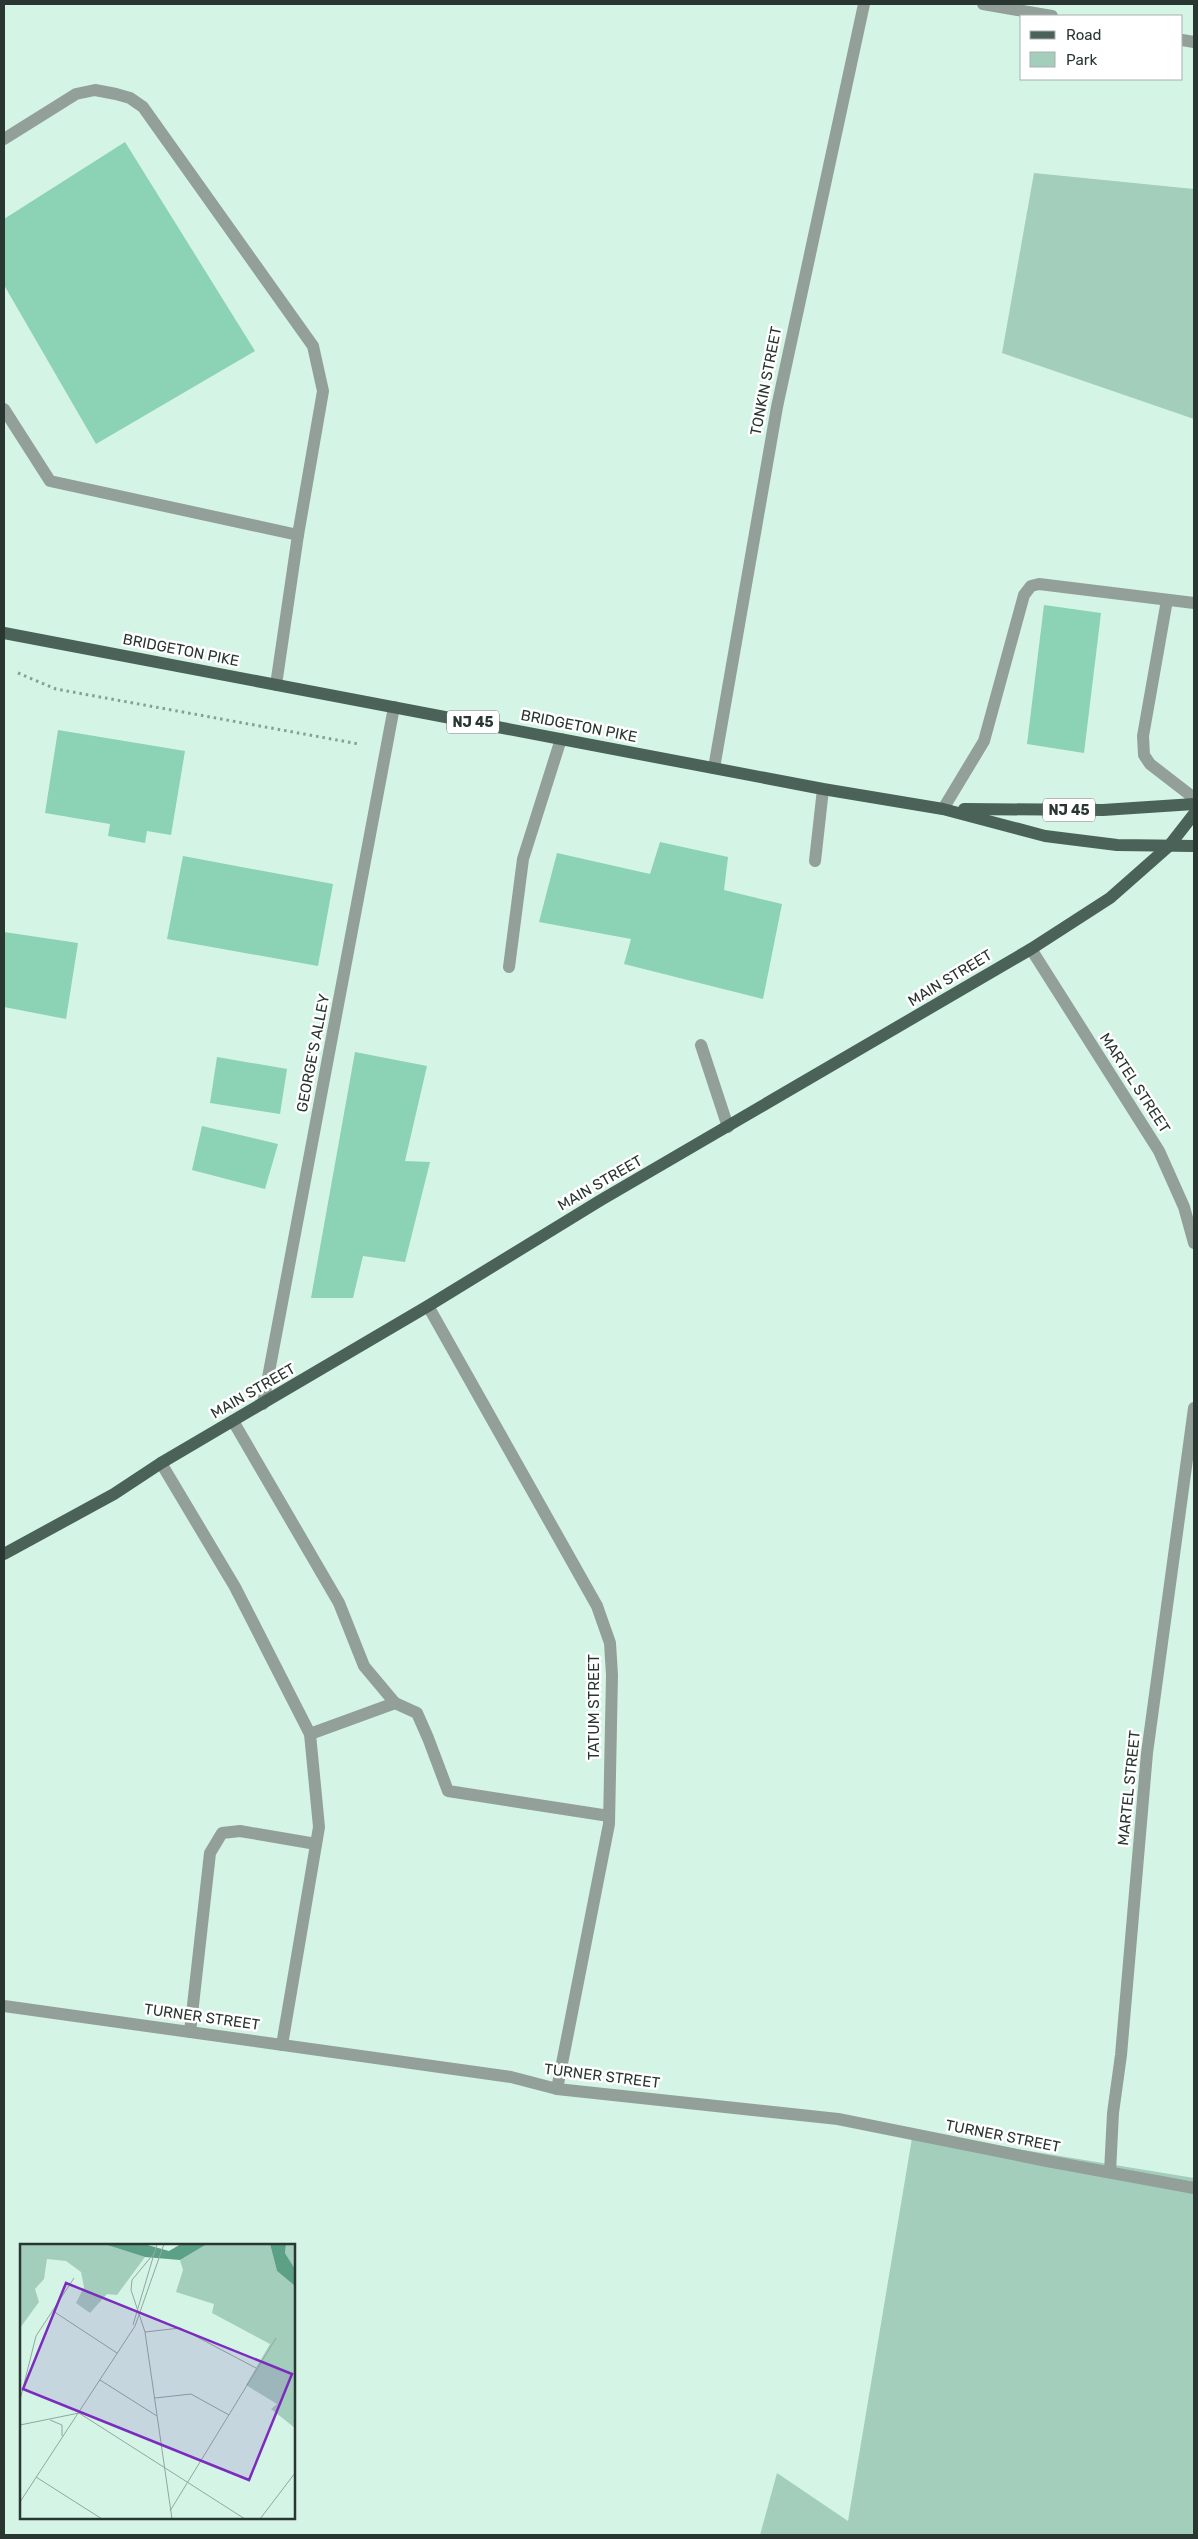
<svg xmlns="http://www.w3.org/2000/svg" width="1198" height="2539" font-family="Rubik,sans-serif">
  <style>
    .green { fill: #a4cebc }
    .building { fill: #8cd2b5 }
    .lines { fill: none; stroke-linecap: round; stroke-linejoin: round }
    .path { stroke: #879f95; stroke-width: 3; stroke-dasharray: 2.5 4; stroke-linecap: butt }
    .lane { stroke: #93a09a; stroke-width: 12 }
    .street { stroke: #93a09a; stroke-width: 12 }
    .primary { stroke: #4a6258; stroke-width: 12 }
    .labels { text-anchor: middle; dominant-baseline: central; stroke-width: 5; stroke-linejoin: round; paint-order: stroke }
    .shield { fill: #fff; stroke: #69726f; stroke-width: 1 }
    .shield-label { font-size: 14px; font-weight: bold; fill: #293631 }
    .street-label { font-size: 15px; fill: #293631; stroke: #fff }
    .inset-road { fill: none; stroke: #90a89e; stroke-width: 1 }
    .view { fill: #7b2cbf; fill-opacity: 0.15; stroke: #7b2cbf; stroke-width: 2.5 }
    .inset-edge { fill: none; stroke: #293631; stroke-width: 2.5 }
  </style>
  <rect width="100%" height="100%" fill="#d4f4e6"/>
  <!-- green -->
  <g class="green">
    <polygon points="1034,173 1194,189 1194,419 1002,353"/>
    <polygon points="913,2132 1194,2178 1194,2535 760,2535 777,2473 848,2521"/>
  </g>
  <!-- building -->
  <g class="building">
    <polygon points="125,142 255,351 96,444 4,285 4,219"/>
    <polygon points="1044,605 1101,613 1084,753 1027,744"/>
    <polygon points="58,730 185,751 171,835 147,831 145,843 108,836 110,824 45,813"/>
    <polygon points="660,842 728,857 724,890 782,904 763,999 624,964 631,939 539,922 557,853 650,874"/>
    <polygon points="183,856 333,884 318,966 167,939"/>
    <polygon points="4,932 78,943 66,1019 4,1007"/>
    <polygon points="355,1052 427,1066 405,1161 430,1162 405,1262 363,1256 353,1298 311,1298"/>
    <polygon points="217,1057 287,1069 280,1114 210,1103"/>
    <polygon points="202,1126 278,1144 265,1189 192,1170"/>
  </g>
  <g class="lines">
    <!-- path -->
    <polyline class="path" points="18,673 56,689 359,744"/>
    <!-- lane -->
    <g class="lane">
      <polyline points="4,139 76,94 95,90 116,94 130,98 143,107 313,346 323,391 298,535"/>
      <polyline points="4,409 50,481 298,535 276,685"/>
      <polyline points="1167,600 1143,736 1144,755 1150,764 1194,798"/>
      <polyline points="943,809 984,741 1024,595 1031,586 1039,584 1194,603"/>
      <polyline points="815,861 823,789"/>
      <polyline points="509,967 523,859 561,739"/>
      <polyline points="701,1045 728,1127"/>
      <polyline points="233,1421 339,1603 364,1666 395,1703 310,1734"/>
      <polyline points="161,1463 235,1587 310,1734 319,1827 282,2045"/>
      <polyline points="395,1703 417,1713 428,1738 448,1791 609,1816"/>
      <polyline points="190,2032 210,1853 222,1833 240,1831 316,1844"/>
    </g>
    <!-- street -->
    <g class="street">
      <polyline points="983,4 1052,16"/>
      <polyline points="1182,40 1194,42"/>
      <polyline points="714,768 777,407 864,4"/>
      <polyline points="1031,949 1159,1151 1184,1207 1194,1243"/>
      <polyline points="428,1306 597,1606 610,1643 612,1675 609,1824 557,2089"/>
      <polyline points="263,1404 394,707"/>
      <polyline points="4,2006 511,2077 557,2089 838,2119 1047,2161 1194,2188"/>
      <polyline points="1110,2172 1113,2113 1121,2055 1147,1753 1194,1408"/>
    </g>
    <!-- primary -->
    <g class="primary">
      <polyline points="4,633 823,789 943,809 1045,836 1117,845 1194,846"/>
      <polyline points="964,809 1103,810 1194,804"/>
      <polyline points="4,1554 114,1494 161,1463 428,1306 601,1200 1031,949 1110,898 1169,846 1194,814"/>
    </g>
  </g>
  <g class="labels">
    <!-- shield labels -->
    <g class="shield">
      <rect x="447" y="710.5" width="52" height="23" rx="4"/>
      <rect x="1043" y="798.5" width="52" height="23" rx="4"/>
    </g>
    <g class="shield-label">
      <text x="473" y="722">NJ 45</text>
      <text x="1069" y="810">NJ 45</text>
    </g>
    <!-- street labels -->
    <g class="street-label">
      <text transform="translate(766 381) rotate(-79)">TONKIN STREET</text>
      <text transform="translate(181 650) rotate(11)">BRIDGETON PIKE</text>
      <text transform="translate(579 726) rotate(11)">BRIDGETON PIKE</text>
      <text transform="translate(950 978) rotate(-31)">MAIN STREET</text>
      <text transform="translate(313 1053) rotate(-79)">GEORGE'S ALLEY</text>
      <text transform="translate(1135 1083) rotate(57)">MARTEL STREET</text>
      <text transform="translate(600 1183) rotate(-30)">MAIN STREET</text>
      <text transform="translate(253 1391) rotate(-30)">MAIN STREET</text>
      <text transform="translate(594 1707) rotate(-90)">TATUM STREET</text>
      <text transform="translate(1129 1788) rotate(-84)">MARTEL STREET</text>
      <text transform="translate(202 2017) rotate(8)">TURNER STREET</text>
      <text transform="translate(602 2076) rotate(7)">TURNER STREET</text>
      <text transform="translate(1003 2136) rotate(11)">TURNER STREET</text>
    </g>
  </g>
  <!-- overview -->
  <g transform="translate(20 2244)">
    <rect width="275" height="275" fill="#d4f4e6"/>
    <path d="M0,0h84l41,13 -28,38 -10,-1 -17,19 -14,-10 8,-16 -3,-15 -15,-11 -19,-2 -3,20 -9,10 4,13 -19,26zM187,0h63l7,27 18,15v142l-24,-19 6,-5 -31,-19 24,-41 -58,-31 2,-9 -38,-12 7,-22 -3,-10zM266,0h9v25l-10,-16z" fill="#a4cebc"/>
    <path d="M84,0h40l25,7 12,-7h26l-27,16 -35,-3zM250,0h16l-1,9 10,16v17l-18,-15z" fill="#5ca186"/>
    <path class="inset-road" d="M135,8l-23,28 -1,10 14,42 27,187M33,67l64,42M113,81l24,-81M125,88l35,-4 76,40M80,136l57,36M135,154l36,-4 38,21M0,156l16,-64 38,-58M59,169l166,106M30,176l12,5v11M0,181l59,-12M16,233l66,42M0,258l115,-176 29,-82M150,267l106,-173M240,275l35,-46"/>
    <path class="view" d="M46,39l226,91 -43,106 -226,-91z"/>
    <rect width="275" height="275" class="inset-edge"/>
  </g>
  <!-- border -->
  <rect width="1198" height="2539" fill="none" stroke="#293631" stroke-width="10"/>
  <!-- legend -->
  <rect x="1020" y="15" width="162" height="65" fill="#ffffff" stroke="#a9afad"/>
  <rect x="1030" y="31" width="25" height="8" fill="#4a6258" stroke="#a9afad"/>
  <text x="1066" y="40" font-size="15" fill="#293631">Road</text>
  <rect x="1030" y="52" width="25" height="15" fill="#a4cebc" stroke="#a9afad"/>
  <text x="1066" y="65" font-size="15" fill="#293631">Park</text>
</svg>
